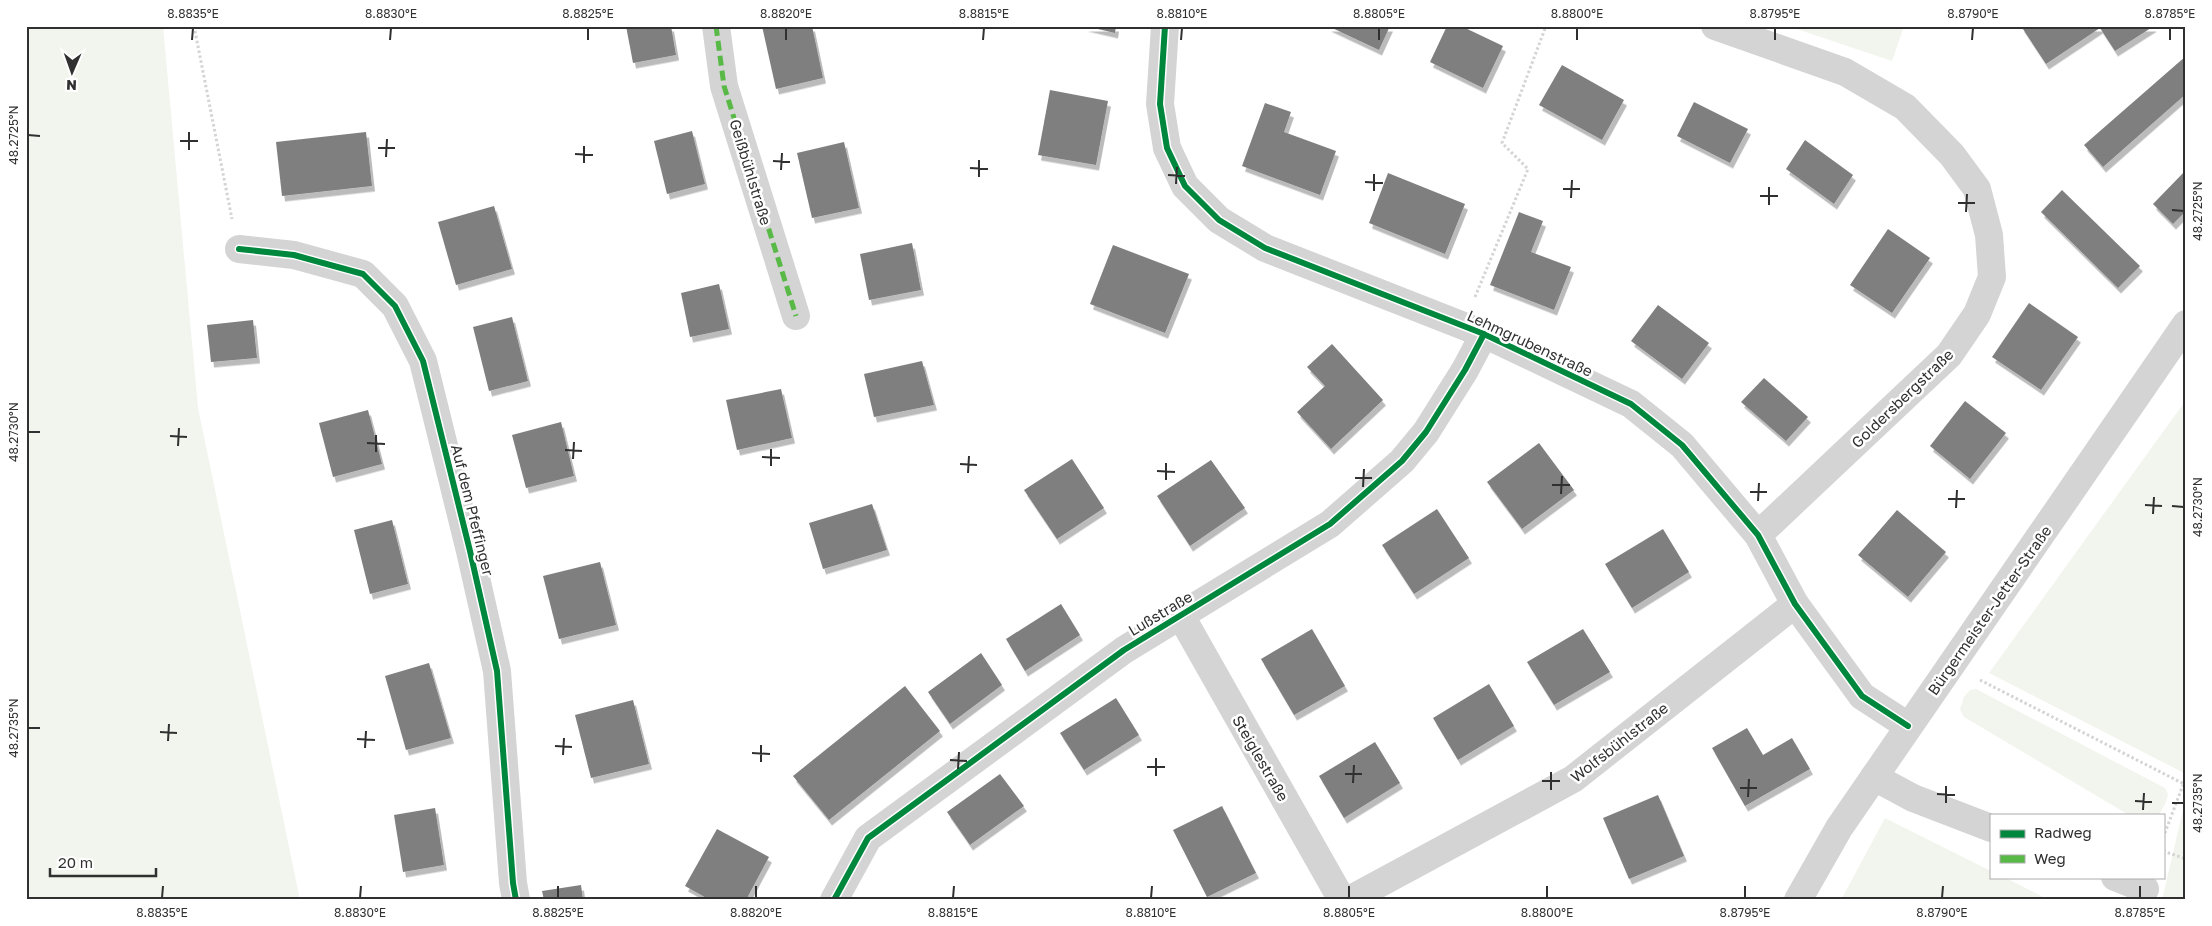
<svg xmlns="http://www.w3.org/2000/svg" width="2212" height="926" font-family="'Golos Text',sans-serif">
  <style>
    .green { fill: #f2f5ed }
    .building { fill: #7f7f7f; filter: url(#shadow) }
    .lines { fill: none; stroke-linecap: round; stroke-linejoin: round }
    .path { stroke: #d4d4d4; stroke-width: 3; stroke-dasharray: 2.5 2.5; stroke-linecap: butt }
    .minor { stroke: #d4d4d4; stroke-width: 28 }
    .quiet { stroke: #58b947; stroke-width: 5; stroke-dasharray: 10 5; stroke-linecap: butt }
    .cycleway-casing { stroke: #fff; stroke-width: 9 }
    .cycleway { stroke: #00873e; stroke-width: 6 }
    .ticks { fill: none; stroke: #303030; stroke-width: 2 }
    .labels { text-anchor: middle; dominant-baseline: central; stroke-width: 5; stroke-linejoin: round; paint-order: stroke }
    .street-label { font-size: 15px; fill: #303030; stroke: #fff }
    .neatline { fill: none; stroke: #303030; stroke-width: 2 }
    .ticks-label { font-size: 12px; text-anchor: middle; fill: #303030 }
  </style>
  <defs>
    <filter id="shadow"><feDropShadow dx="3" dy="5.5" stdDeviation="0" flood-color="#0004"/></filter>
  </defs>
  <rect width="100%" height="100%" fill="#fff"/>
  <!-- green -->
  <g class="green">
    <polygon points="26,26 163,26 198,408 300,900 26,900"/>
    <polygon points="1788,26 1904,26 1892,61"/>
    <polygon points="2186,400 2186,774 1989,673"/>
    <polygon points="1976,689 2165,788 2168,794 2166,802 2159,815 2129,815 1964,717 1960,709 1964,697 1970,690"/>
    <polygon points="2186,797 2186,900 2162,900"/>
    <polygon points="1885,818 1991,871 1991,877 2004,877 2049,900 1841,900"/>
  </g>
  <!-- building -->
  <g class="building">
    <polygon points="626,26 671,26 676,55 633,63"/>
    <polygon points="762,26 812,26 823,78 776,89"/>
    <polygon points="1085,26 1116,26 1115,33"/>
    <polygon points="1328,26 1390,26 1379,50"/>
    <polygon points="1447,26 1461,26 1503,46 1483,88 1430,62"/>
    <polygon points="2021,26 2154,26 2115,51 2100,28 2046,64"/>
    <polygon points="2186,56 2186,94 2103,167 2084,145"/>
    <polygon points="1562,65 1624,100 1602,140 1539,105"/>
    <polygon points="1050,90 1108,101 1096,165 1038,155"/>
    <polygon points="1694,102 1748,129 1730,163 1677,136"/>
    <polygon points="1265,103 1291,112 1284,132 1336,151 1320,195 1242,166"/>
    <polygon points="692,131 705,184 667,194 654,141"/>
    <polygon points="366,132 372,186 282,196 276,142"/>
    <polygon points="1805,140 1853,175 1834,204 1786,169"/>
    <polygon points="844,142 859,208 812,218 797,153"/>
    <polygon points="2186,170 2186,211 2173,224 2153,204"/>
    <polygon points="1388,173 1465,204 1445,254 1369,223"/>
    <polygon points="2062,190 2140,266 2118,288 2041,212"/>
    <polygon points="494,206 512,269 456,285 438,222"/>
    <polygon points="1519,212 1543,221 1531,252 1571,267 1554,310 1490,285"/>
    <polygon points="1888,229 1930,258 1892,313 1850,285"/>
    <polygon points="912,243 921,290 869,300 860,254"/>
    <polygon points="1113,245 1189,274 1165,333 1090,304"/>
    <polygon points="719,284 729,329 690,337 681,293"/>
    <polygon points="2029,303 2078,337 2041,390 1992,357"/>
    <polygon points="1658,305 1709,343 1682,379 1631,341"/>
    <polygon points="512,317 528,381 489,391 473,327"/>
    <polygon points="253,320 257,358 211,362 207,325"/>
    <polygon points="1332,344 1383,400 1331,449 1297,412 1325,386 1307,367"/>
    <polygon points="922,361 934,405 874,417 864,374"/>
    <polygon points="1764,378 1808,417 1786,441 1741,402"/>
    <polygon points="781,389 792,438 737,450 726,400"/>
    <polygon points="1965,401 2006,433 1970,479 1930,446"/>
    <polygon points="368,410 382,464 333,477 319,423"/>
    <polygon points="561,422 574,476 526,488 512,435"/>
    <polygon points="1539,443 1574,490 1522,529 1487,482"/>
    <polygon points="1072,459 1104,508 1057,539 1024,490"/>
    <polygon points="1211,460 1245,508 1190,546 1157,496"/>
    <polygon points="872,504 887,550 823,569 809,523"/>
    <polygon points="1437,509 1469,558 1414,594 1382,545"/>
    <polygon points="1897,510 1946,552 1908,597 1858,555"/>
    <polygon points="392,520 408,584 370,594 354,530"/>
    <polygon points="1663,529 1689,572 1632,608 1605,564"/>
    <polygon points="600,562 616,625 559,639 543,576"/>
    <polygon points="1061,604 1080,635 1025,671 1006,639"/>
    <polygon points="1312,629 1345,686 1294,715 1261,659"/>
    <polygon points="1583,629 1610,672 1554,705 1527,662"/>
    <polygon points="981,653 1002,685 950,724 928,692"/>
    <polygon points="429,663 451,738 406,750 385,676"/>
    <polygon points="1489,684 1514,726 1458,760 1433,718"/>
    <polygon points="905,686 940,731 829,820 793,776"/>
    <polygon points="1116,698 1139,735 1084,770 1060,733"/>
    <polygon points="633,700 649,764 591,778 575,715"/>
    <polygon points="1747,728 1763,755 1792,738 1810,769 1745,806 1712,748"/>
    <polygon points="1375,742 1400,783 1344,818 1319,776"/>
    <polygon points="1000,774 1024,806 970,845 947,812"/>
    <polygon points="1658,795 1684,856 1629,879 1603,818"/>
    <polygon points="1222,806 1256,873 1207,897 1173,830"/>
    <polygon points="435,808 444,865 403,872 394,815"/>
    <polygon points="717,829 769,857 746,900 710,900 685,886"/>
    <polygon points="581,885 583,900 544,900 542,891"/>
  </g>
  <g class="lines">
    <!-- path -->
    <g class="path">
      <polyline points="194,26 232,219"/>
      <polyline points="1475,297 1528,169 1502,143 1546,26"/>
      <polyline points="1980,680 2186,785"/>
      <polyline points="2163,838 2183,785"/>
      <polyline points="2163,851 2186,859"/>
    </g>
    <!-- minor -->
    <g class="minor">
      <polyline points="716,26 724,86 796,316"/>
      <polyline points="1165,26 1160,104 1167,148 1185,186 1219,220 1265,248 1484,334 1631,404 1682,445 1758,535 1795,604 1862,696 1908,726"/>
      <polyline points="1715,26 1845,72 1905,107 1952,155 1977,189 1989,235 1992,277 1977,314 1949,355 1758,535"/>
      <polyline points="239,249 294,255 363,274 395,306 423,361 470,551 497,671 513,883 516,900"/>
      <polyline points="1181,616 1342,900"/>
      <polyline points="1874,777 1913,798 1991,828"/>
      <polyline points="2115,877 2145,889"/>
      <polyline points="834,900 868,838 1124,650 1330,524 1402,461 1426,432 1465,370 1484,334"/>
      <polyline points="1349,900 1573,779 1795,604"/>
      <polyline points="1798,900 1839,828 2186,324"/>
    </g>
    <!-- quiet -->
    <polyline class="quiet" points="716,26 724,86 796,316"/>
    <!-- cycleway casing -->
    <g class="cycleway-casing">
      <g id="cycleway">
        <polyline points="1165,26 1160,104 1167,148 1185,186 1219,220 1265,248 1484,334 1631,404 1682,445 1758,535 1795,604 1862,696 1908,726"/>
        <polyline points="239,249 294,255 363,274 395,306 423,361 470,551 497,671 513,883 516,900"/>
        <polyline points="834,900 868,838 1124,650 1330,524 1402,461 1426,432 1465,370 1484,334"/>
      </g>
    </g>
    <!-- cycleway -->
    <use href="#cycleway" class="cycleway"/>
  </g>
  <!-- ticks -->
  <path class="ticks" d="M192,40l1,-12M390,40l1,-12M588,40v-12M786,40v-12M983,40l1,-12M1181,40l1,-12M1379,40v-12M1577,40v-12M1775,40v-12M1972,40l1,-12M2170,40v-12M28,135l12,1M180,141h18M378,148h17M189,150v-18M575,154l18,1M386,157l1,-18M773,161l17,1M584,163v-17M970,168l18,1M781,170l1,-17M1168,175l17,1M979,177v-17M1365,182l18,1M1176,184l1,-17M1563,189h17M1374,191v-17M1760,196h18M1571,198l1,-18M1958,203h17M1769,205v-18M2172,210l12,1M1966,212l1,-18M28,432h12M170,436l17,1M367,443l18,1M178,446l1,-18M565,450l17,1M376,452v-17M762,457l18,1M573,459l1,-17M960,464l17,1M771,466v-17M1157,471l18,1M968,473l1,-17M1355,478h17M1166,480v-17M1552,485h18M1363,487l1,-18M1750,492h17M1561,494l1,-18M1948,499h17M1758,501l1,-18M2145,505l17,1M2172,506l12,1M1956,508l1,-18M2153,514l1,-17M28,728h12M160,732l17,1M357,739l18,1M168,741l1,-17M555,746l17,1M365,748l1,-17M752,753l18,1M563,755l1,-17M950,760l17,1M761,762v-17M1147,767h18M958,769l1,-17M1345,774h17M1156,776v-18M1542,781h18M1353,783l1,-18M1740,788h17M1551,790v-18M1937,794l18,1M1748,797l1,-18M2135,801l17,1M1946,803v-17M2172,803h12M2143,810l1,-17M162,898l1,-12M360,898l1,-12M558,898v-12M756,898v-12M953,898l1,-12M1151,898l1,-12M1349,898v-12M1547,898v-12M1745,898v-12M1942,898l1,-12M2140,898v-12"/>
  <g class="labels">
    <!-- street labels -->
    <g class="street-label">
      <text transform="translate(751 172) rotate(73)">Geißbühlstraße</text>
      <text transform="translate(1530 343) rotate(25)">Lehmgrubenstraße</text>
      <text transform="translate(1902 398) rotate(-44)">Goldersbergstraße</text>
      <text transform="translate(473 510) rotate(76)">Auf dem Pfeffinger</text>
      <text transform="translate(1989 610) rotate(-55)">Bürgermeister-Jetter-Straße</text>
      <text transform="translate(1160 613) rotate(-31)">Lußstraße</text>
      <text transform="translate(1619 742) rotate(-38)">Wolfsbühlstraße</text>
      <text transform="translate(1261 758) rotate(60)">Steiglestraße</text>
    </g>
  </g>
  <!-- border -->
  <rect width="2212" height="926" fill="none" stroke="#ffffff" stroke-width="55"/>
  <!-- legend -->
  <rect x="1990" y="814" width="175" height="65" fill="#ffffff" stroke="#acacac"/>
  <rect x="2000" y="830" width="25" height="8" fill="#00873e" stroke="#acacac"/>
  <text x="2034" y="838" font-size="15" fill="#303030">Radweg</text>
  <rect x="2000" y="855" width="25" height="8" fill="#58b947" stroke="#acacac"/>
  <text x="2034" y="864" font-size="15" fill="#303030">Weg</text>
  <!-- north arrow -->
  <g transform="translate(72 72) rotate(182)" stroke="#ffffff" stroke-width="4" paint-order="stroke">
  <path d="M0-4L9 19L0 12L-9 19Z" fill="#303030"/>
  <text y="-8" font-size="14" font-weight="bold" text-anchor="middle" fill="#303030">N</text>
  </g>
  <!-- scale -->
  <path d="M50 868v8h106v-8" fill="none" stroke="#303030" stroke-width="2.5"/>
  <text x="58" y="868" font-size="15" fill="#303030" stroke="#ffffff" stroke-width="4" paint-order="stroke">20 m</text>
  <rect x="28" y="28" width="2156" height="870" class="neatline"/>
  <g class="ticks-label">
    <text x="193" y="18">8.8835°E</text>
    <text x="391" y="18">8.8830°E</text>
    <text x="588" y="18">8.8825°E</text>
    <text x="786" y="18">8.8820°E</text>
    <text x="984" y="18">8.8815°E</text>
    <text x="1182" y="18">8.8810°E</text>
    <text x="1379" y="18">8.8805°E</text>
    <text x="1577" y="18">8.8800°E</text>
    <text x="1775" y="18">8.8795°E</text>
    <text x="1973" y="18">8.8790°E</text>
    <text x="2170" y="18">8.8785°E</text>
    <text transform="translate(14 135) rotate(-90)" y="4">48.2725°N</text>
    <text transform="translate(2198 211) rotate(-90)" y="4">48.2725°N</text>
    <text transform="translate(14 432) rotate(-90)" y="4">48.2730°N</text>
    <text transform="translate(2198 507) rotate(-90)" y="4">48.2730°N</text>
    <text transform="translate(14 728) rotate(-90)" y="4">48.2735°N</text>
    <text transform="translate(2198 803) rotate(-90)" y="4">48.2735°N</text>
    <text x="162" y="917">8.8835°E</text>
    <text x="360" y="917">8.8830°E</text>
    <text x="558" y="917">8.8825°E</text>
    <text x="756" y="917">8.8820°E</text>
    <text x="953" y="917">8.8815°E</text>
    <text x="1151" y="917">8.8810°E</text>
    <text x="1349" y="917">8.8805°E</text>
    <text x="1547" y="917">8.8800°E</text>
    <text x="1745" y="917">8.8795°E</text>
    <text x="1942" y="917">8.8790°E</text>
    <text x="2140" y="917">8.8785°E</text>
  </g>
</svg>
